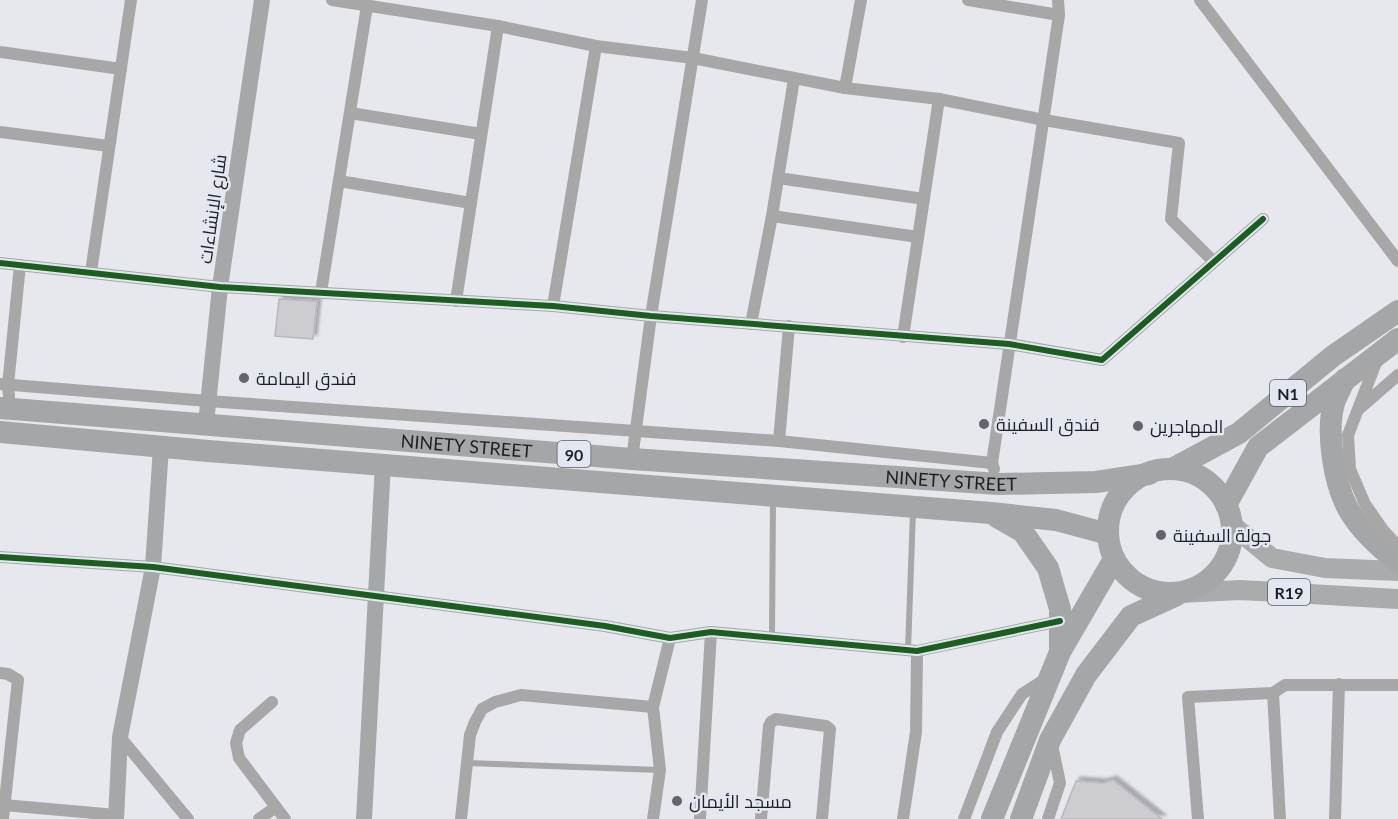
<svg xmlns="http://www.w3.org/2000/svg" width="1398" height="819" font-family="Lato,Cairo,sans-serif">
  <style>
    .building { fill: #cdccd0; stroke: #b8b8bb; stroke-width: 1.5; filter: url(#shadow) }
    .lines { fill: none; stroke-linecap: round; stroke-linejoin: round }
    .lane { stroke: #a8a7a8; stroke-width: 6 }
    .street { stroke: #a8a7a8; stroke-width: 12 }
    .secondary { stroke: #a6a7a8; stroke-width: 16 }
    .primary { stroke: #aaabad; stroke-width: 20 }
    .highway { stroke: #a5a6a7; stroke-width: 22 }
    .cycleway-casing { stroke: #e3e7f2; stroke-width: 10 }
    .cycleway { stroke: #1b5e20; stroke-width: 6 }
    .poi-dot { fill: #64656a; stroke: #e3e7f2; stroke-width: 2 }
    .labels { text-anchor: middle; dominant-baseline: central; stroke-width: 5; stroke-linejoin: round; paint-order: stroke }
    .shield { fill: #e3e7f2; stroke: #595b61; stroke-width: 1.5 }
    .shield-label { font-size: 16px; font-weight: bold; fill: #1e1f23 }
    .street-label { font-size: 18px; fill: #1e1f23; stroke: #e3e7f2 }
    .poi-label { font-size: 18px; fill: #1e1f23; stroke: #e3e7f2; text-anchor: start }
  </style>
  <defs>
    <filter id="shadow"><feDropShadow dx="4" dy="-4" stdDeviation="1.5" flood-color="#0004"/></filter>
  </defs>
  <rect width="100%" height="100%" fill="#e6e8ee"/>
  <!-- building -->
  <g class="building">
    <polygon points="279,299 317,301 313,339 275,336"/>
    <polygon points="1113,780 1162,819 1061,819 1076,781 1103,783"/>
  </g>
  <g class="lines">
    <!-- lane -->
    <g class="lane">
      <polyline points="772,637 773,501"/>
      <polyline points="908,650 913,511"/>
      <polyline points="467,763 660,770"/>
    </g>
    <!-- street -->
    <g class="street">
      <polyline points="332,0 498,26 596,46 693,58 845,88 939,99 1044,120 1179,143 1171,219 1214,262"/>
      <polyline points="968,0 1059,15"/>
      <polyline points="1200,0 1398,261"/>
      <polyline points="0,52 121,69"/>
      <polyline points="845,88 861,0"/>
      <polyline points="350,113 481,134"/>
      <polyline points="0,132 109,146"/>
      <polyline points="778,178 924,199"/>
      <polyline points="339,181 471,203"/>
      <polyline points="772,216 918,237"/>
      <polyline points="0,263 220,287 553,306 651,316 1009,344 1102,360 1263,219"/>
      <polyline points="91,272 131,0"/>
      <polyline points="321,292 367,6"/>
      <polyline points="456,301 498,26"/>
      <polyline points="553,306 596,46"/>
      <polyline points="751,324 772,216 794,79"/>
      <polyline points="903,337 939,99"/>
      <polyline points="1377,360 1348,435 1350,469 1365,504 1383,530 1398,546"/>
      <polyline points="0,384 208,401 779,441 992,463"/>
      <polyline points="10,409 8,385 20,265"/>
      <polyline points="1359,409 1398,375"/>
      <polyline points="779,441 789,326"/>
      <polyline points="632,459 651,316 702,0"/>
      <polyline points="994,469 992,463 1059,15 1058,0"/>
      <polyline points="0,557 153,567 605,626 670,638 711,632 917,651 1060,621"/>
      <polyline points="0,673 8,674 18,680 3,819"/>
      <polyline points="1273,693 1280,819"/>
      <polyline points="272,702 240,730 236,743 239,758 285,819"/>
      <polyline points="120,737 188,819"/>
      <polyline points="4,805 116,815"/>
      <polyline points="259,819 276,807"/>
      <polyline points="461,819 470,735 475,722 482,709 495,702 521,695 653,707"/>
      <polyline points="653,819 660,770 653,707 670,638"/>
      <polyline points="700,819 711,632"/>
      <polyline points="761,819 769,726 771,722 776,719 826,726 830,729 822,819"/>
      <polyline points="903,819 916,732 917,651"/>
      <polyline points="964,819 997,732 1022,694 1047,678"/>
      <polyline points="1048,819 1060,783 1052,745"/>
      <polyline points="1198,819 1188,697 1273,693 1285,685 1398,685"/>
      <polyline points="1335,819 1339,684"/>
    </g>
    <!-- secondary -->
    <g class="secondary">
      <polyline points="206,424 220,287 262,0"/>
      <polyline points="116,819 120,737 153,567 161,447"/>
      <polyline points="364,819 383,464"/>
    </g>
    <!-- primary -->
    <g class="primary">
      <polyline points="1232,525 1272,558 1325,568 1398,571"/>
      <polyline points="1180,593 1240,590 1398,599"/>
    </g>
    <!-- highway -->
    <g class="highway">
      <path d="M1345,379c-3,7 -7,14 -10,21 -10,29 -1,86 15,112 12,20 30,36 48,50"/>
      <path id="s1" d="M0,408l632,51 367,25 97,-2 53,-8"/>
      <polyline points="0,432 208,451 991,513 1056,520 1108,534"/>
      <polyline points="1174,468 1239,433 1333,356 1398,311"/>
      <circle cx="1170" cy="531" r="62"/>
      <polyline points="1226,505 1258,447 1398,339"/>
      <polyline points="997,517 1023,532 1048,568 1060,609 1060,649"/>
      <polyline points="992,819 1060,652 1114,559"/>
      <polyline points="1021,819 1050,740 1086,675 1131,616 1177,595"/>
    </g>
    <!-- cycleway casing -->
    <g class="cycleway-casing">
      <g id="cycleway">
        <polyline points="0,263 220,287 553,306 651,316 1009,344 1102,360 1263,219"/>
        <polyline points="0,557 153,567 605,626 670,638 711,632 917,651 1060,621"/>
      </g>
    </g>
    <!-- cycleway -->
    <use href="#cycleway" class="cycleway"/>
  </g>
  <!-- markers -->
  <g class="poi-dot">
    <circle cx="244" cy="378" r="6"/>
    <circle cx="984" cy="424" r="6"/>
    <circle cx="1138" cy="426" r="6"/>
    <circle cx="1161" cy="535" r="6"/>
    <circle cx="677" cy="801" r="6"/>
  </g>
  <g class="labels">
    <!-- shield labels -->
    <g class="shield">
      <rect x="1270" y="380" width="36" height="26" rx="4.5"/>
      <rect x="557.5" y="441" width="33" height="26" rx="4.5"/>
      <rect x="1268" y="579" width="42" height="26" rx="4.5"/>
    </g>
    <g class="shield-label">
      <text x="1288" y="393">N1</text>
      <text x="574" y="454">90</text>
      <text x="1289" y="592">R19</text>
    </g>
    <!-- street labels -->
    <g class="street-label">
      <text transform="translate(212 209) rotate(-82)">شارع الإنشاءات</text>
      <text stroke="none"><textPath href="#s1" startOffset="468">NINETY STREET</textPath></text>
      <text stroke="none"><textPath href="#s1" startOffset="954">NINETY STREET</textPath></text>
    </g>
    <!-- poi labels -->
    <g class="poi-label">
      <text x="256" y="378">فندق اليمامة</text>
      <text x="996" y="424">فندق السفينة</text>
      <text x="1150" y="426">المهاجرين</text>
      <text x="1173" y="535">جولة السفينة</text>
      <text x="689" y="801">مسجد الأيمان</text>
    </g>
  </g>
</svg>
